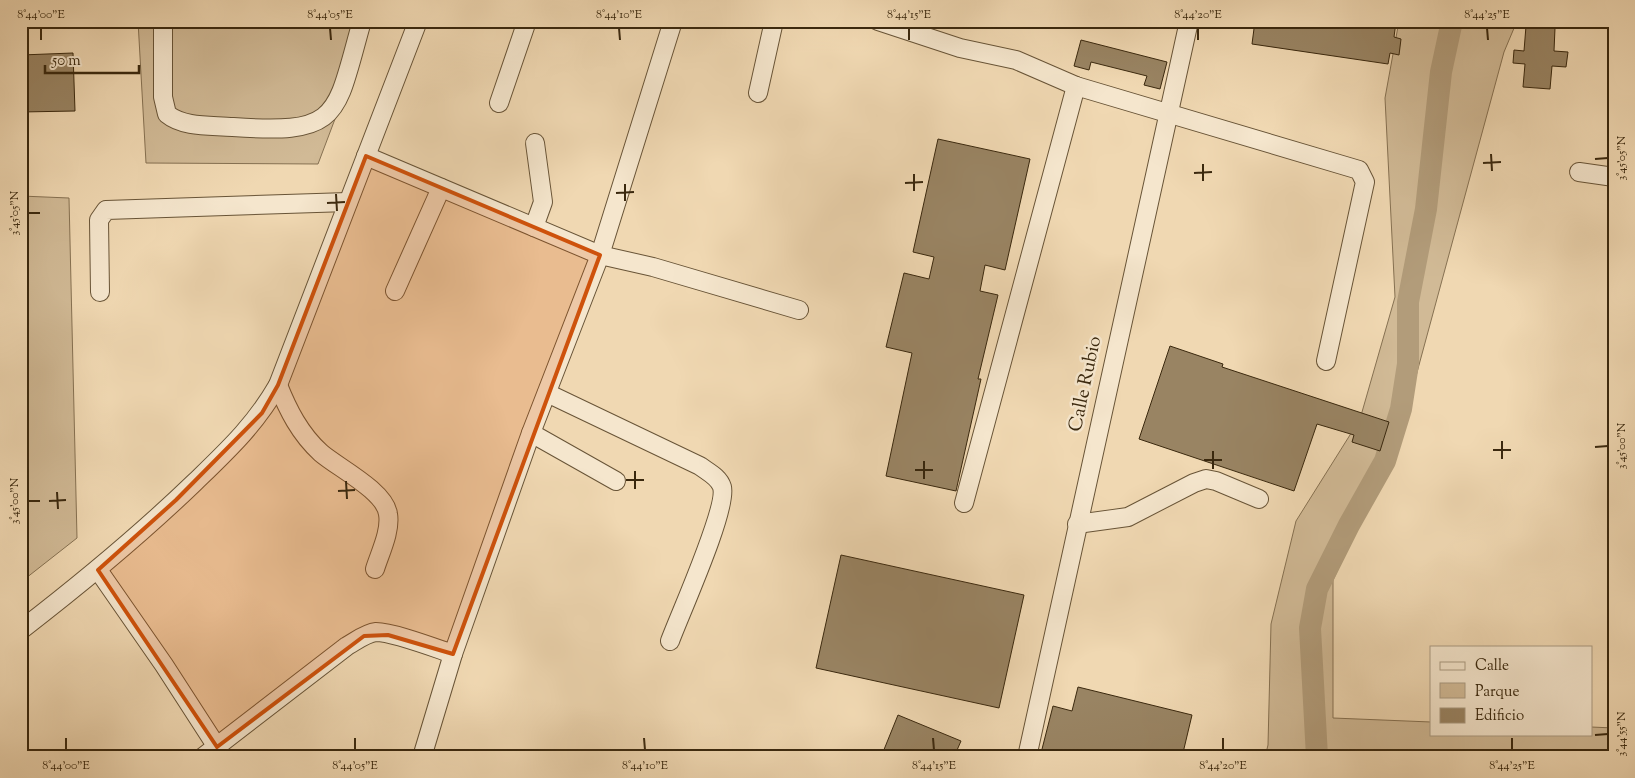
<svg xmlns="http://www.w3.org/2000/svg" width="1635" height="778" font-family="'Sorts Mill Goudy',serif">
  <style>
    .green { fill: #d1ba96; stroke: #867152 }
    .lines { fill: none; stroke-linecap: round; stroke-linejoin: round }
    .river { stroke: #b29c7a; stroke-width: 22 }
    .building { fill: #998463; stroke: #3a280e }
    .minor-casing { stroke: #685437; stroke-width: 20 }
    .minor { stroke: #f5e6cd; stroke-width: 18 }
    .marked { fill: #ce520c; fill-opacity: 0.2; stroke: #ce520c; stroke-width: 4; stroke-linejoin: round }
    .ticks { fill: none; stroke: #3a280e; stroke-width: 2 }
    .labels { text-anchor: middle; dominant-baseline: central; stroke-width: 5; stroke-linejoin: round; paint-order: stroke }
    .street-label { font-size: 19px; fill: #3a280e; stroke: #f5e6cd }
    .neatline { fill: none; stroke: #3a280e; stroke-width: 2 }
    .ticks-label { font-size: 12px; text-anchor: middle; fill: #3a280e }
  </style>
  <rect width="100%" height="100%" fill="#f0d8b2"/>
  <filter id="stains"><feTurbulence type="fractalNoise" baseFrequency=".004" numOctaves="4"/><feColorMatrix values="0 0 0 0 .2 0 0 0 0 .09 0 0 0 0 .02 0 0 0 .5 -.17"/></filter>
  <radialGradient id="worn" r=".72"><stop offset=".6" stop-color="#630" stop-opacity="0"/><stop offset="1" stop-color="#630" stop-opacity=".3"/></radialGradient>
  <!-- green -->
  <g class="green">
    <polygon points="138,21 372,21 318,164 146,163"/>
    <polygon points="1399,21 1517,21 1504,52 1397,446 1333,580 1333,718 1431,722 1431,734 1591,734 1591,727 1614,728 1614,757 1265,757 1268,745 1271,624 1296,521 1360,419 1395,297 1385,98"/>
    <polygon points="21,196 69,198 77,538 21,582"/>
  </g>
  <g class="lines">
    <!-- river -->
    <polyline class="river" points="1317,757 1310,628 1317,589 1349,525 1385,461 1401,409 1408,364 1408,302 1426,209 1441,72 1452,21"/>
  </g>
  <!-- building -->
  <g class="building">
    <polygon points="1255,21 1396,22 1394,37 1401,39 1399,55 1390,53 1388,64 1252,44"/>
    <polygon points="1526,26 1555,28 1554,51 1568,52 1566,67 1552,66 1550,89 1523,87 1525,64 1513,63 1514,50 1524,51"/>
    <polygon points="1081,40 1167,62 1160,89 1144,85 1147,76 1091,62 1089,70 1074,66"/>
    <polygon points="73,53 75,111 21,112 21,55"/>
    <polygon points="938,139 1030,159 1005,270 985,265 980,291 998,295 978,379 981,379 956,491 886,476 912,353 886,347 904,273 929,279 934,257 913,252"/>
    <polygon points="1170,346 1223,364 1222,367 1389,422 1380,451 1352,442 1354,435 1317,424 1294,491 1139,439"/>
    <polygon points="841,555 1024,595 999,708 816,668"/>
    <polygon points="1078,687 1192,715 1182,757 1154,757 1126,750 1125,757 1040,757 1053,706 1072,711"/>
    <polygon points="898,715 961,741 954,757 881,757"/>
  </g>
  <g class="lines">
    <!-- minor casing -->
    <g class="minor-casing">
      <g id="minor">
        <path d="M163,21v76l4,17c17,14 45,11 66,13 109,8 102,-11 129,-106"/>
        <polyline points="878,21 960,48 1016,60 1076,86 1359,170 1365,182 1326,361"/>
        <polyline points="758,93 774,21"/>
        <polyline points="499,103 527,21"/>
        <polyline points="366,156 600,255 653,267 799,310"/>
        <polyline points="1579,172 1614,177"/>
        <polyline points="534,227 543,202 535,143"/>
        <polyline points="395,291 441,188"/>
        <polyline points="100,292 99,220 106,210 348,202"/>
        <path d="M278,385c10,25 22,49 43,68 16,14 64,38 67,61 3,17 -8,39 -13,55"/>
        <path d="M547,393l153,73c8,6 19,11 22,21 6,21 -42,127 -52,154"/>
        <polyline points="531,433 616,481"/>
        <polyline points="964,503 1076,86"/>
        <polyline points="1077,524 1128,517 1194,483 1206,479 1216,481 1259,499"/>
        <polyline points="98,570 164,665 217,747"/>
        <path d="M21,630c61,-47 119,-95 174,-148 33,-32 60,-57 83,-97l140,-364"/>
        <path d="M203,757l144,-111c9,-5 19,-13 29,-14 17,0 59,16 77,22"/>
        <polyline points="422,757 453,654 531,433 600,255 673,21"/>
        <polyline points="1027,757 1189,21"/>
      </g>
    </g>
    <!-- minor -->
    <use href="#minor" class="minor"/>
  </g>
  <!-- marked area -->
  <path class="marked" d="M366,156l234,99 -147,399 -65,-19 -24,1 -147,111 -119,-177 78,-70 86,-87 16,-28z"/>
  <!-- ticks -->
  <path class="ticks" d="M41,28v12M330,28l1,12M619,28l1,12M909,28v12M1198,28v12M1487,28l1,12M1491,154l1,17M1595,159l13,-1M1483,163l18,-1M1203,164v17M1194,173l18,-1M914,174v17M905,183l18,-1M625,184v17M616,193l18,-1M336,194l1,17M327,203l18,-1M28,213h12M1502,441v18M1595,447l13,-1M1493,450h18M1213,451v18M1204,460h18M924,461v18M915,470h18M635,471v18M626,480h18M346,481l1,18M338,491l17,-1M57,492l1,17M28,501h12M49,501l17,-1M1595,735l13,-1M66,738v12M355,738v12M644,738l1,12M933,738l1,12M1223,738v12M1512,738v12"/>
  <g class="labels">
    <!-- street labels -->
    <g class="street-label">
      <text transform="translate(1086 384) rotate(-78)">Calle Rubio</text>
    </g>
  </g>
  <!-- margin -->
  <rect width="1635" height="778" fill="none" stroke="#f0d8b2" stroke-width="55"/>
  <!-- legend -->
  <rect x="1430" y="646" width="162" height="90" fill="#f5e6cd" stroke="#aa9a81"/>
  <rect x="1440" y="662" width="25" height="8" fill="#f5e6cd" stroke="#aa9a81"/>
  <text x="1475" y="670" font-size="15" fill="#3a280e">Calle</text>
  <rect x="1440" y="683" width="25" height="15" fill="#d1ba96" stroke="#aa9a81"/>
  <text x="1475" y="696" font-size="15" fill="#3a280e">Parque</text>
  <rect x="1440" y="708" width="25" height="15" fill="#998463" stroke="#aa9a81"/>
  <text x="1475" y="720" font-size="15" fill="#3a280e">Edificio</text>
  <!-- scale -->
  <path d="M45 65v8h94v-8" fill="none" stroke="#3a280e" stroke-width="2.5"/>
  <text x="52" y="65" font-size="15" fill="#3a280e" stroke="#f5e6cd" stroke-width="4" paint-order="stroke">50 m</text>
  <rect x="28" y="28" width="1580" height="722" class="neatline"/>
  <g class="ticks-label">
    <text x="41" y="18">8°44'00"E</text>
    <text x="330" y="18">8°44'05"E</text>
    <text x="619" y="18">8°44'10"E</text>
    <text x="909" y="18">8°44'15"E</text>
    <text x="1198" y="18">8°44'20"E</text>
    <text x="1487" y="18">8°44'25"E</text>
    <text transform="translate(1621 158) rotate(-90)" y="4">3°45'05"N</text>
    <text transform="translate(14 213) rotate(-90)" y="4">3°45'05"N</text>
    <text transform="translate(1621 446) rotate(-90)" y="4">3°45'00"N</text>
    <text transform="translate(14 501) rotate(-90)" y="4">3°45'00"N</text>
    <text transform="translate(1621 734) rotate(-90)" y="4">3°44'55"N</text>
    <text x="66" y="769">8°44'00"E</text>
    <text x="355" y="769">8°44'05"E</text>
    <text x="645" y="769">8°44'10"E</text>
    <text x="934" y="769">8°44'15"E</text>
    <text x="1223" y="769">8°44'20"E</text>
    <text x="1512" y="769">8°44'25"E</text>
  </g>
  <rect width="100%" height="100%" filter="url(#stains)"/>
  <rect width="100%" height="100%" fill="url(#worn)"/>
</svg>
